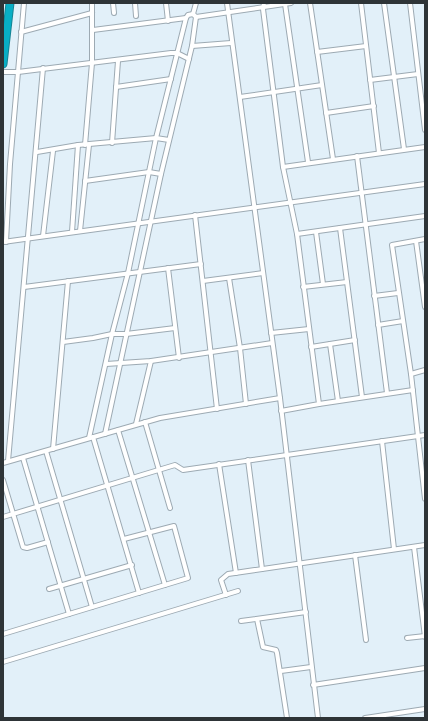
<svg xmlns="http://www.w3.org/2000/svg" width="428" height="721" font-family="Jost,sans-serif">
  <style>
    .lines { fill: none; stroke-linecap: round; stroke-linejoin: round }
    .street-casing { stroke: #9daab3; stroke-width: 6 }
    .highway-casing { stroke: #158393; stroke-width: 9 }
    .street { stroke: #fff; stroke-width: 4 }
    .highway { stroke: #08aec5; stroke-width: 7 }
  </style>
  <rect width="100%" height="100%" fill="#e2f0f9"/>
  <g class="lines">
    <!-- street casing -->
    <g class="street-casing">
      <g id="street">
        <polyline points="113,3 114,13"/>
        <polyline points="135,3 136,16"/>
        <polyline points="166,3 168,21"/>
        <polyline points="227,3 280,398 318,718"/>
        <polyline points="264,3 263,9 283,167 297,234 319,404 281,411"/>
        <polyline points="310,3 333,159"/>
        <polyline points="361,3 379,153"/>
        <polyline points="384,3 404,149"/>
        <polyline points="410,3 425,130"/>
        <polyline points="285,4 308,162"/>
        <polyline points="196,17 291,3"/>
        <polyline points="93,30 186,18"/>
        <polyline points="21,32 92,13"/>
        <polyline points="192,46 231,43"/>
        <polyline points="317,52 366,46"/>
        <polyline points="3,72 18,72 171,53 177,53 189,59"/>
        <polyline points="370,80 418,74"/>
        <polyline points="116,87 171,79"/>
        <polyline points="240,97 322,85"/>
        <polyline points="326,113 374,106"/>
        <polyline points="112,143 118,61"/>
        <polyline points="85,145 92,63 92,3"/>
        <polyline points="37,152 78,145 156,138 169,140"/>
        <polyline points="357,156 387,393"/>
        <polyline points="283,167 425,147"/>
        <polyline points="85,181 149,172 161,174"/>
        <polyline points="195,215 217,409"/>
        <polyline points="340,228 362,397"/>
        <polyline points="80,231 89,145"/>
        <polyline points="72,232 78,145"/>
        <polyline points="316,232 323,284"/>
        <polyline points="297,234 425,216"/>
        <polyline points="43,236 53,151"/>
        <polyline points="425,239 392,245 411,374 425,499"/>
        <polyline points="416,241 425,307"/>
        <polyline points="3,242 425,184"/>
        <polyline points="6,242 10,164 24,3"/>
        <polyline points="168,268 179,358"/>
        <polyline points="229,278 240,348 246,404"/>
        <polyline points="203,281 263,273"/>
        <polyline points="24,287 201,264"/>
        <polyline points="303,287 347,282"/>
        <polyline points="374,296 398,293"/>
        <polyline points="378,325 403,321"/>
        <polyline points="271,333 309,329"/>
        <polyline points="63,342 93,338 112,334 126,334 175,328"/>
        <polyline points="330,344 338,401"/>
        <polyline points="311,347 355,340"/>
        <polyline points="106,364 151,361 272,343"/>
        <polyline points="411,374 425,370"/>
        <polyline points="319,404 413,390"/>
        <polyline points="145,422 170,508"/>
        <polyline points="136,424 151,361"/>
        <polyline points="118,430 165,585"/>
        <polyline points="105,434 161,174 192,46 196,17 193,14 196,3"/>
        <polyline points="93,437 139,593"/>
        <polyline points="89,438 112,334 128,273 156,138 186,18 188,15 193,14"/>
        <polyline points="382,441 394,549"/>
        <polyline points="53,449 68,281"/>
        <polyline points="46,451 92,607"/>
        <polyline points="23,458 69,614"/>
        <polyline points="248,460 262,569"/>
        <polyline points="8,461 43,68"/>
        <polyline points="3,463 160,418 280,398"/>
        <polyline points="219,464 236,573"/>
        <polyline points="3,480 23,547 27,548 48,542"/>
        <polyline points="3,517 175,465 183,470 425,435"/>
        <polyline points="414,547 425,637"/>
        <polyline points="355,555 366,640"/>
        <polyline points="49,589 132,565"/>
        <polyline points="226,595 221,580 228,574 425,545"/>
        <polyline points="257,619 263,647 276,650 277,653 287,718"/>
        <polyline points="241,621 306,612"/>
        <polyline points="3,634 188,578 174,526 124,539"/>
        <polyline points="407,638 425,636"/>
        <polyline points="3,662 238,591"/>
        <polyline points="281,671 311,667"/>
        <polyline points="313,685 425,668"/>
        <polyline points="365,718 425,709"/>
      </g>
    </g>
    <!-- highway casing -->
    <g class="highway-casing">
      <polyline id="highway" points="3,64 10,3"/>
    </g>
    <!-- street -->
    <use href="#street" class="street"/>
    <!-- highway -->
    <use href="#highway" class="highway"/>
  </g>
  <!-- border -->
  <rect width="428" height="721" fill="none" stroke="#2e3437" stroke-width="8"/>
</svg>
